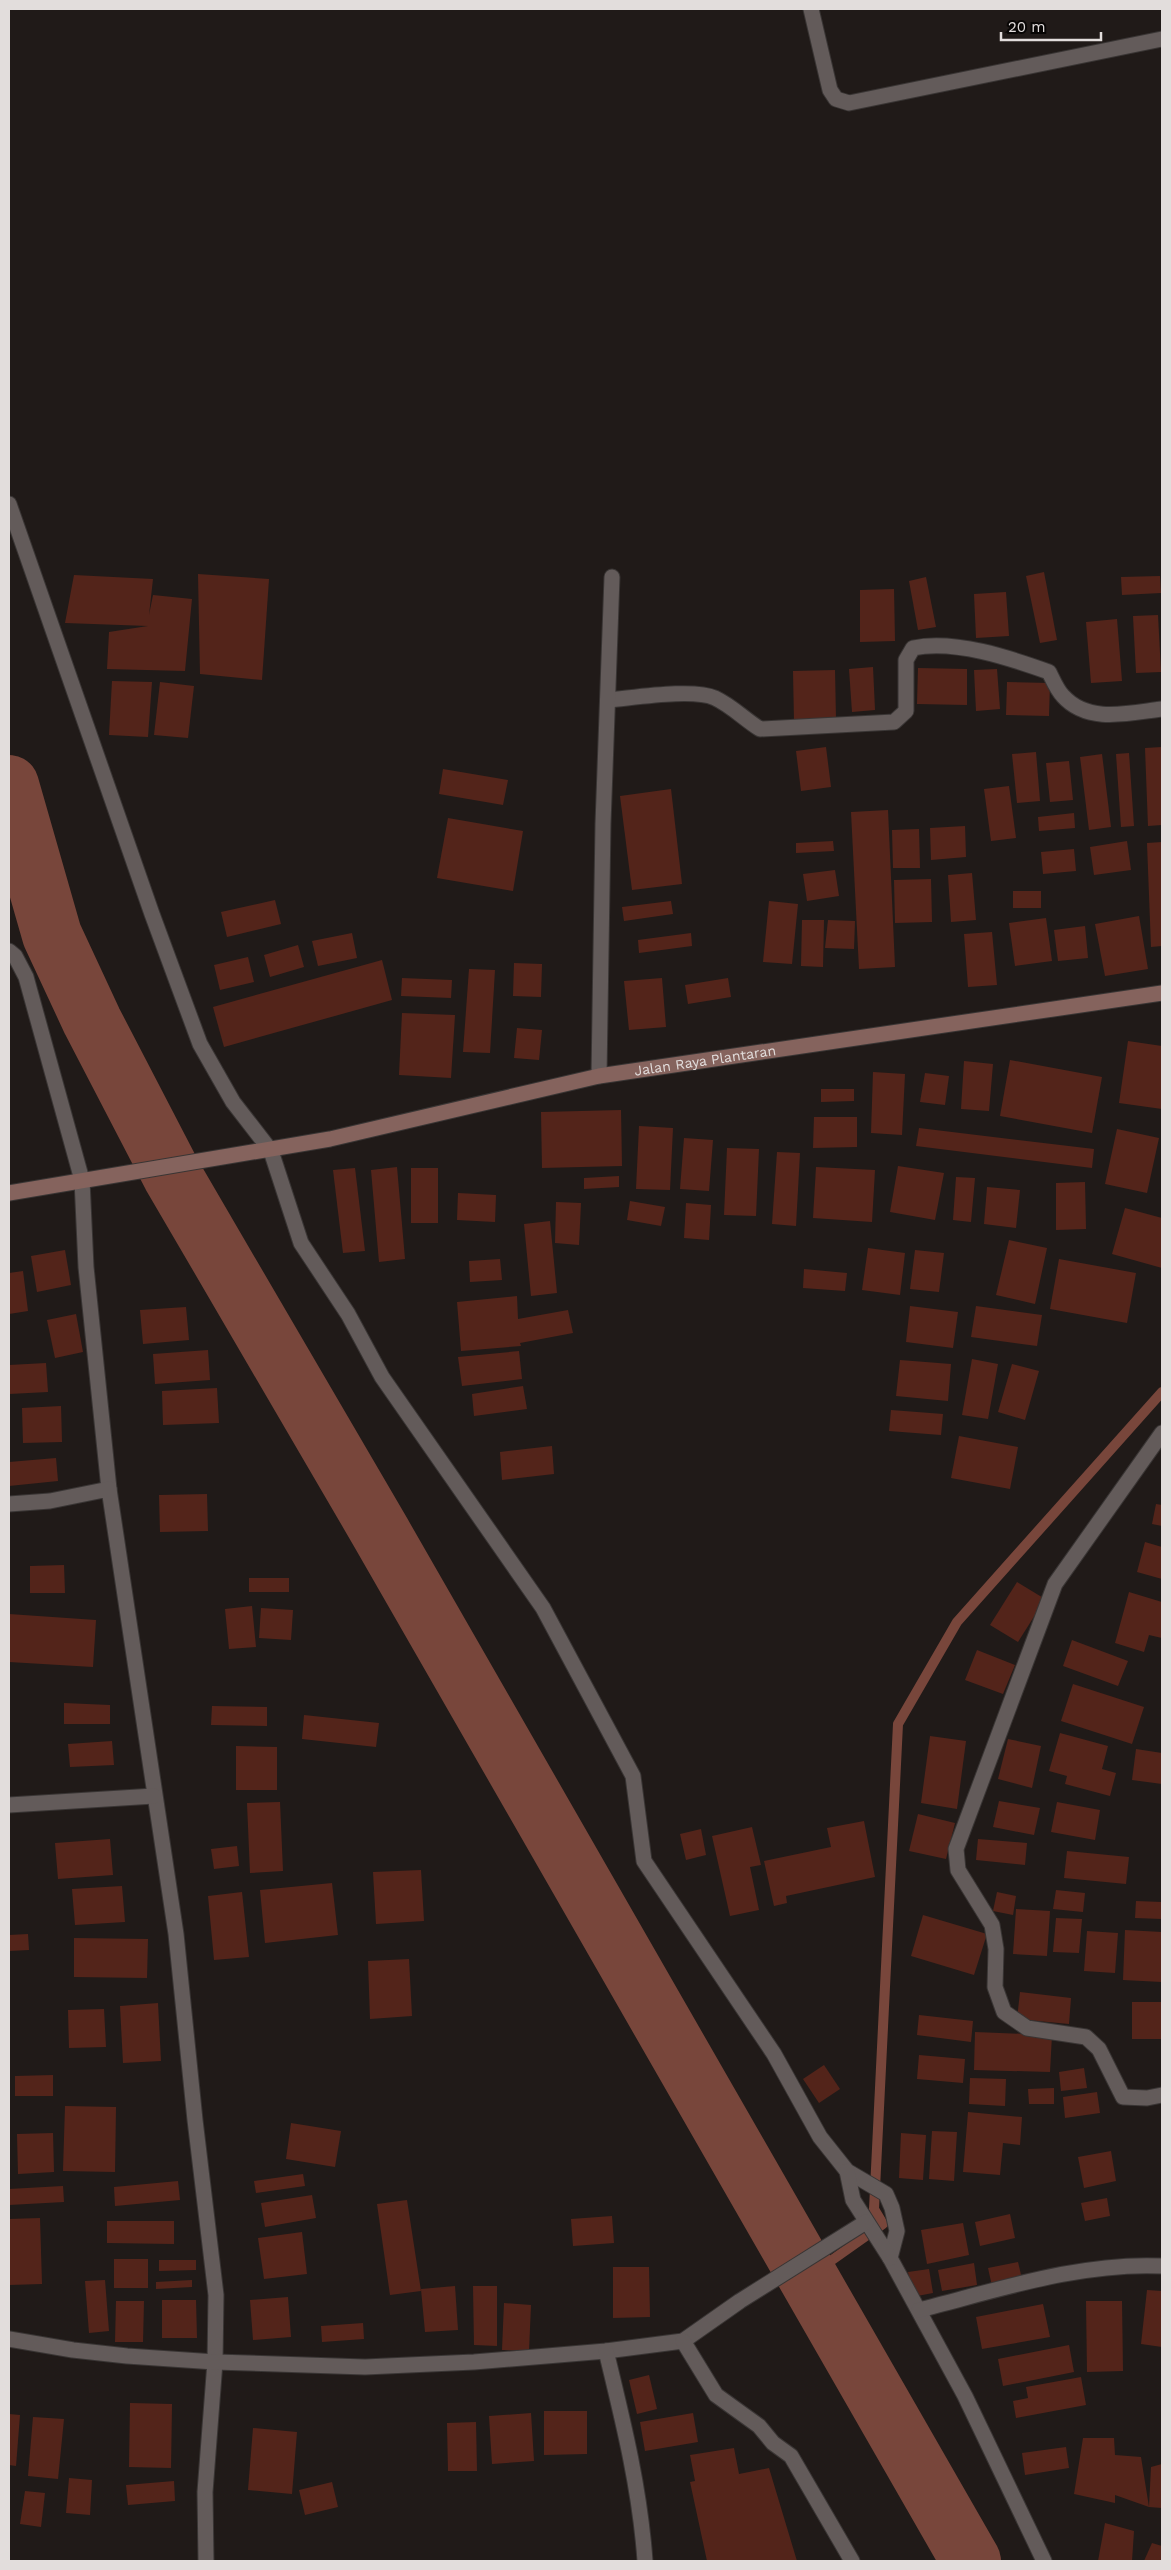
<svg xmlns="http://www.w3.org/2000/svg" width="1171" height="2570" font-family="'Work Sans',sans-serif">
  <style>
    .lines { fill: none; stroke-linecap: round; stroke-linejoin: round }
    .stream { stroke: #78463b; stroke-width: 10 }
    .river { stroke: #78463b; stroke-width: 60 }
    .building { fill: #53241a }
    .street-casing { stroke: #393534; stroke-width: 17 }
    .secondary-casing { stroke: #393534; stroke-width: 17 }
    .street { stroke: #635b5a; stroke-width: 15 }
    .secondary { stroke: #85635d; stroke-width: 15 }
    .labels { text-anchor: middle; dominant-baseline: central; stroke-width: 4; stroke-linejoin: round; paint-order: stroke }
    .street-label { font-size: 14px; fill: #e2dddc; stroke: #080605 }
  </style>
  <rect width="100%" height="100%" fill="#201a18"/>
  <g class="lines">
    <!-- stream -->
    <polyline class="stream" points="808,2277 883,2224 874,2209 898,1724 957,1622 1162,1392"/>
    <!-- river -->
    <polyline class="river" points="9,785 52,935 92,1021 172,1175 381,1533 971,2561"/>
  </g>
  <!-- building -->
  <g class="building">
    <polygon points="1044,572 1057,640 1040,643 1026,576"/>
    <polygon points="198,574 269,579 262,680 200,674"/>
    <polygon points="74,575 153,579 149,615 153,595 192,599 185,671 107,669 109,632 148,626 65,623"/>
    <polygon points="1160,576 1161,593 1122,595 1121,577"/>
    <polygon points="926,577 936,627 918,630 909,581"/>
    <polygon points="894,589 895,641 860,642 860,590"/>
    <polygon points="1006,592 1009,636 976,638 974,594"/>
    <polygon points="1158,615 1161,672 1136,673 1133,616"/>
    <polygon points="1117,619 1122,681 1091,683 1086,622"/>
    <polygon points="873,667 875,710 852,712 849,669"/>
    <polygon points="918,668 967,669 967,705 917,704"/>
    <polygon points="997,669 1000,709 976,711 974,670"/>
    <polygon points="835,670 836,719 794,721 793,671"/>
    <polygon points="112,681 152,682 148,737 109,735"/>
    <polygon points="160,682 194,686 188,738 154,735"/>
    <polygon points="1007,682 1050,683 1049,716 1006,715"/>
    <polygon points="826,747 831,787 801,791 796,751"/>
    <polygon points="1162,747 1162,825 1148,826 1145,748"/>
    <polygon points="1036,752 1040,801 1017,803 1012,754"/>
    <polygon points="1129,753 1134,826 1121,827 1116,754"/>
    <polygon points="1102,754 1111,827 1089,830 1080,757"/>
    <polygon points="1069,761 1073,800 1050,802 1046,763"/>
    <polygon points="443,769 508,780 503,805 439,794"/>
    <polygon points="1009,786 1016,838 991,841 984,789"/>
    <polygon points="671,789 682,884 632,890 620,796"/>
    <polygon points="888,810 895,967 859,969 851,812"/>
    <polygon points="1074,813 1075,828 1039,831 1038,817"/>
    <polygon points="448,818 523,831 513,891 437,878"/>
    <polygon points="965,826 966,857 931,860 930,828"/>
    <polygon points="919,829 920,868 893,868 892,830"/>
    <polygon points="833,841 834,851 796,853 796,843"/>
    <polygon points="1127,841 1131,870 1094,875 1090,847"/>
    <polygon points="1162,842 1162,946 1151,947 1147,843"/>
    <polygon points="1074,849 1076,871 1043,874 1041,852"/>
    <polygon points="835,870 839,896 807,901 803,874"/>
    <polygon points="972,873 976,920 951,922 948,875"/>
    <polygon points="931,879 932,922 895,923 894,880"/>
    <rect x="1013" y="891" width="28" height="17"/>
    <polygon points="275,900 281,924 227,937 221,912"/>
    <polygon points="671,901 673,914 624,921 622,907"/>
    <polygon points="769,901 798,904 792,964 763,962"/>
    <polygon points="1139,916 1148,969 1105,976 1095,924"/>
    <polygon points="1046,918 1052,961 1015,966 1009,923"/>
    <polygon points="802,920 824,920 823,967 801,966"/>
    <polygon points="828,920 855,921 854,949 825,948"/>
    <polygon points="1085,926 1088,958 1058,961 1054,930"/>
    <polygon points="992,932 997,985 968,987 964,934"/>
    <polygon points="352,933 357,958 318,966 312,941"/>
    <polygon points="691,933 692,946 639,953 638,940"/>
    <polygon points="298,945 304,967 270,977 264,955"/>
    <polygon points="248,957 254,982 220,990 214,965"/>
    <polygon points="382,960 392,1000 224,1047 213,1007"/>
    <polygon points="514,963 542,964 541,997 513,996"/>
    <polygon points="469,969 495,970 490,1053 463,1052"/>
    <polygon points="402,978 452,980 451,998 401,996"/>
    <polygon points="662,978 666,1027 629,1030 624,981"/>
    <polygon points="728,978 731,997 688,1004 685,985"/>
    <polygon points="402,1013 455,1015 451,1078 399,1075"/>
    <polygon points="517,1028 542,1030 539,1060 514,1058"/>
    <polygon points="1128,1041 1162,1046 1162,1109 1119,1103"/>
    <polygon points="1010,1060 1102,1077 1092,1133 1000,1116"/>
    <polygon points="964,1061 993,1064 989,1111 961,1109"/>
    <polygon points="873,1072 905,1074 902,1135 871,1133"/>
    <polygon points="925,1073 949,1076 945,1105 920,1102"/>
    <polygon points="821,1089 854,1089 854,1101 821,1102"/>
    <polygon points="621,1110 622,1166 542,1168 541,1112"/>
    <polygon points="814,1117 857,1117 857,1147 813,1148"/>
    <polygon points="639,1126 673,1128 670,1190 636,1189"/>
    <polygon points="919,1128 1094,1149 1092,1168 916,1146"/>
    <polygon points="1117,1129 1159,1138 1147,1193 1105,1184"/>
    <polygon points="684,1138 713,1140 709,1191 680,1189"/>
    <polygon points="727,1148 759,1149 756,1216 724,1215"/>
    <polygon points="777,1152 800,1153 796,1226 772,1224"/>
    <polygon points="898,1166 944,1173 935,1220 890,1212"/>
    <polygon points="397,1167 405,1259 379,1262 371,1170"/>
    <polygon points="816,1167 875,1170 872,1222 813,1218"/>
    <polygon points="355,1168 365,1251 343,1253 333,1170"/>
    <rect x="411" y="1168" width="27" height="55"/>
    <polygon points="619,1176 619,1187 584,1189 584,1178"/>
    <polygon points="956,1177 975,1178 971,1222 953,1220"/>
    <polygon points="1085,1182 1086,1229 1056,1230 1056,1183"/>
    <polygon points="987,1187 1020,1190 1016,1228 984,1224"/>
    <polygon points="458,1193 496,1195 495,1222 457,1220"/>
    <polygon points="630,1201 665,1207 661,1226 627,1220"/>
    <polygon points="556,1202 581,1203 579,1245 555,1243"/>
    <polygon points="686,1203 711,1205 709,1240 684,1238"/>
    <polygon points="1125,1208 1162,1218 1162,1268 1112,1254"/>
    <polygon points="550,1221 557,1293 531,1296 524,1224"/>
    <polygon points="1009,1240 1047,1248 1035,1304 996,1295"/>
    <polygon points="868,1248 905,1253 900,1295 862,1290"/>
    <polygon points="65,1250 71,1285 37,1292 31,1256"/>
    <polygon points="915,1250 944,1253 939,1292 910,1289"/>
    <polygon points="500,1259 502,1280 470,1282 469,1261"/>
    <polygon points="1059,1259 1136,1273 1127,1323 1050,1309"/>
    <polygon points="804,1269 847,1273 845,1291 803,1288"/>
    <polygon points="23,1271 28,1311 9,1314 9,1273"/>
    <polygon points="517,1296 518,1319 568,1310 573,1333 520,1343 521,1346 461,1351 457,1302"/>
    <polygon points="910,1306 958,1312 953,1348 906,1342"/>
    <polygon points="976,1306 1042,1315 1037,1346 971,1337"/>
    <polygon points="186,1307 189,1340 143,1344 140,1310"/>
    <polygon points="76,1314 83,1352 55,1358 47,1320"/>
    <polygon points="208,1350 210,1380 155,1384 153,1354"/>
    <polygon points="519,1351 522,1379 462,1386 458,1357"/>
    <polygon points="972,1359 998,1364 988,1419 962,1415"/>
    <polygon points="900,1360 951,1364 948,1401 896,1396"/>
    <polygon points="46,1363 48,1392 9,1394 9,1365"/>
    <polygon points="1012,1364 1039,1371 1025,1420 998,1412"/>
    <polygon points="523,1386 527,1409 474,1416 472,1394"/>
    <polygon points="217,1388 219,1423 163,1425 162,1391"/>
    <polygon points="61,1406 62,1442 23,1443 22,1408"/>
    <polygon points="891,1410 943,1414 941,1435 889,1431"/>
    <polygon points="959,1436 1018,1447 1010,1489 951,1478"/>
    <polygon points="552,1446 554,1474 502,1480 500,1452"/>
    <polygon points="56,1458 58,1481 9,1486 9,1462"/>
    <polygon points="207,1494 208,1531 160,1532 159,1495"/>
    <polygon points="1156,1504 1162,1505 1162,1526 1152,1524"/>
    <polygon points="1145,1542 1162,1547 1162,1579 1137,1572"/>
    <polygon points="64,1565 65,1593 30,1593 30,1566"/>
    <rect x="249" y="1578" width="40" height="14"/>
    <polygon points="1017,1582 1045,1599 1018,1642 990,1625"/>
    <polygon points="1129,1592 1162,1602 1162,1638 1149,1635 1144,1652 1115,1643"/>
    <polygon points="252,1606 256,1647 229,1649 225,1609"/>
    <polygon points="261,1608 293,1610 291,1640 259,1638"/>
    <polygon points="9,1614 96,1620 93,1667 9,1662"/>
    <polygon points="1072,1640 1128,1661 1118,1686 1063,1666"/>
    <polygon points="977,1650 1015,1665 1003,1694 965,1680"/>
    <polygon points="1073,1684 1144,1707 1132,1744 1061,1721"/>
    <polygon points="64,1703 110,1705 110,1724 64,1724"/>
    <polygon points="212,1706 267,1707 267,1726 211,1725"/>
    <polygon points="304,1715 379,1723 376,1747 302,1739"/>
    <polygon points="1060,1733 1108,1746 1102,1769 1116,1773 1110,1796 1065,1784 1067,1776 1049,1771"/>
    <polygon points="930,1736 966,1741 957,1809 921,1803"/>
    <polygon points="1008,1739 1041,1746 1032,1788 998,1779"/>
    <polygon points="112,1741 114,1765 70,1767 68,1744"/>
    <polygon points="236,1746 277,1747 277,1790 236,1790"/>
    <polygon points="1136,1749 1162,1753 1162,1784 1132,1780"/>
    <polygon points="999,1801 1040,1808 1034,1835 993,1827"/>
    <polygon points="280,1802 283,1871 250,1873 247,1803"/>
    <polygon points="1057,1802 1100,1810 1095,1840 1051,1832"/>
    <polygon points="918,1814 955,1823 946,1859 909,1851"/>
    <polygon points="864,1821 875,1877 786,1896 787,1903 774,1906 764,1861 831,1847 827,1828"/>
    <polygon points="752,1827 761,1865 750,1867 759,1910 730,1916 712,1836"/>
    <polygon points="701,1829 706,1855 686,1860 680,1834"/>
    <polygon points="110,1839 113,1875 58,1879 55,1843"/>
    <polygon points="978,1839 1027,1843 1025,1865 976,1860"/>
    <polygon points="237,1846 239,1866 214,1869 211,1849"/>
    <polygon points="1067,1851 1129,1857 1126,1884 1064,1878"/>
    <polygon points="421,1870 424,1921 376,1924 373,1872"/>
    <polygon points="332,1883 338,1935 265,1943 260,1890"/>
    <polygon points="122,1886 125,1922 75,1925 72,1889"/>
    <polygon points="1056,1890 1085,1893 1083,1912 1053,1909"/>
    <polygon points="242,1892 249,1957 214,1960 208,1896"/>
    <polygon points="997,1892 1016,1896 1013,1915 993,1911"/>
    <polygon points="1136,1901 1162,1902 1162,1919 1135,1918"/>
    <polygon points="1016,1909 1050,1911 1047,1956 1013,1954"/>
    <polygon points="923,1915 987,1934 974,1975 911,1956"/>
    <polygon points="1056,1918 1082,1919 1079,1953 1053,1952"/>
    <polygon points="1125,1930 1162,1932 1162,1982 1123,1980"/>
    <polygon points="1087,1931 1118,1933 1115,1973 1084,1971"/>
    <polygon points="28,1934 29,1950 9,1951 9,1935"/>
    <polygon points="74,1938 148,1939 147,1978 74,1977"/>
    <polygon points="409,1959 412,2016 370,2019 368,1961"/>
    <polygon points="1020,1992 1071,1998 1069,2024 1017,2019"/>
    <rect x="1132" y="2002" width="30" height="37"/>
    <polygon points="158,2003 161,2061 123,2063 120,2006"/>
    <polygon points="104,2009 106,2047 69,2048 68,2010"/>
    <polygon points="919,2015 973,2021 971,2042 917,2035"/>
    <polygon points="975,2032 1052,2035 1050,2072 974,2070"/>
    <polygon points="919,2055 965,2059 963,2083 917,2079"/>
    <polygon points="824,2065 840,2089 819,2103 803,2079"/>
    <polygon points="1084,2068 1087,2088 1061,2091 1059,2072"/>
    <polygon points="53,2075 53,2096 15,2096 15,2076"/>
    <polygon points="970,2078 1006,2079 1005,2106 969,2104"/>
    <polygon points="1054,2088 1054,2104 1029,2104 1028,2089"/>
    <polygon points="1097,2092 1100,2113 1065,2118 1063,2097"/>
    <polygon points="65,2106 116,2107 115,2172 63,2171"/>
    <polygon points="968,2112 1022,2117 1020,2145 1003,2143 1000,2175 963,2172"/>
    <polygon points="291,2123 341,2131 335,2167 286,2159"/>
    <polygon points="932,2131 957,2132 954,2181 929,2179"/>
    <polygon points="53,2133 54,2172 18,2174 17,2134"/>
    <polygon points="901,2133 926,2135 923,2180 899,2178"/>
    <polygon points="1111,2151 1116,2181 1084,2188 1078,2157"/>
    <polygon points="303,2174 305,2186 256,2193 254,2181"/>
    <polygon points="178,2181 180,2200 115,2206 114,2187"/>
    <polygon points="63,2186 64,2202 9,2205 9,2189"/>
    <polygon points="312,2195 316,2218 265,2227 261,2203"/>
    <polygon points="1107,2198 1110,2216 1085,2221 1081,2203"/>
    <polygon points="407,2200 421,2291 390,2295 377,2204"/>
    <polygon points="1010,2214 1015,2238 980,2246 975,2222"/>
    <polygon points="612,2216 614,2243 573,2246 571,2219"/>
    <polygon points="40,2218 42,2284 9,2285 9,2219"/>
    <polygon points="107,2221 174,2221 174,2244 107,2243"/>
    <polygon points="963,2223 969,2255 927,2264 921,2230"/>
    <polygon points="302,2232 307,2274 264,2279 258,2238"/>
    <rect x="114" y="2259" width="34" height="29"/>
    <polygon points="159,2260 196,2260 196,2270 159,2271"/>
    <polygon points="1018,2262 1022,2279 992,2286 988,2268"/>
    <polygon points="974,2263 977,2285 942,2291 938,2270"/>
    <polygon points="613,2267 649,2267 650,2317 613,2318"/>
    <polygon points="929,2269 933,2293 912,2297 908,2272"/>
    <polygon points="105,2280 109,2331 89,2333 85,2281"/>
    <polygon points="192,2280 192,2287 156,2289 156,2282"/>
    <polygon points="455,2286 458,2330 425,2332 421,2289"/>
    <polygon points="473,2286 497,2286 497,2346 474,2345"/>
    <polygon points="1147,2290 1162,2291 1162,2347 1141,2344"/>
    <polygon points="288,2297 291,2337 253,2340 250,2300"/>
    <polygon points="162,2300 196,2300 197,2338 162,2338"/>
    <polygon points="116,2301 144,2301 143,2342 115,2342"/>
    <polygon points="1086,2301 1122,2301 1123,2371 1087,2372"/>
    <polygon points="504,2303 531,2305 529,2351 502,2350"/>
    <polygon points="1043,2304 1050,2337 982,2349 976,2317"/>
    <polygon points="363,2323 364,2339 322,2342 321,2326"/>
    <polygon points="1069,2345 1074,2372 1003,2386 998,2359"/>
    <polygon points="649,2375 657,2409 637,2414 629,2380"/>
    <polygon points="1081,2377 1086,2405 1016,2418 1013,2401 1028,2398 1026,2387"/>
    <polygon points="130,2403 172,2404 171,2468 129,2467"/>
    <polygon points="544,2411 587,2411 587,2454 544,2455"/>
    <polygon points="531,2413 534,2461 492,2464 489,2416"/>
    <polygon points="693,2413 698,2442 645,2451 640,2422"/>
    <polygon points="9,2414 20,2415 16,2466 9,2465"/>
    <polygon points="33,2417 64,2419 58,2479 28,2476"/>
    <polygon points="476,2422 477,2471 448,2471 447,2423"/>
    <polygon points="253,2428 297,2432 292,2494 248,2490"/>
    <polygon points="1083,2438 1114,2438 1115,2455 1141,2457 1149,2507 1115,2495 1115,2503 1074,2494"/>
    <polygon points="1066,2447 1069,2468 1025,2475 1022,2453"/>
    <polygon points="734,2448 739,2474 769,2468 797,2561 707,2561 690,2482 695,2481 690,2455"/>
    <polygon points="1162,2464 1162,2508 1149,2507 1151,2467"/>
    <polygon points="69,2478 92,2480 90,2515 66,2513"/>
    <polygon points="174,2481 175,2501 128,2505 126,2485"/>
    <polygon points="332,2482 338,2507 305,2515 299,2490"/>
    <polygon points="25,2491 45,2493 41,2527 20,2524"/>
    <polygon points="1105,2523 1134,2531 1132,2561 1098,2561"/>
    <polygon points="1152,2543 1162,2546 1162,2561 1144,2561"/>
  </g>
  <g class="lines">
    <!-- street casing -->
    <g class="street-casing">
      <g id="street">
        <polyline points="811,9 830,90 836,99 849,103 1162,39"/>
        <polyline points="9,504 152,914 200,1044 233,1102 271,1151 301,1243 348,1314 382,1377 543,1608 633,1776 644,1861 774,2054 820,2137 847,2171 886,2194 892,2208 897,2231 890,2258 965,2396 1044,2561"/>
        <path d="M608,700c25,-2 85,-12 107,-2 17,8 29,21 45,31l134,-7 12,-11v-51l7,-12c41,-9 97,10 136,24 4,8 8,18 14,24 25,28 66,17 99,13"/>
        <polyline points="9,951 15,956 26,977 82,1180 86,1267 109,1489"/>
        <polyline points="599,1076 603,824 612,577"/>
        <polyline points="1162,1433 1055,1584 956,1849 958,1870 992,1925 996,1949 995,1987 1004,2012 1027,2028 1086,2037 1099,2049 1123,2097 1147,2098 1162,2095"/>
        <polyline points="9,1504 50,1501 109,1489 176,1934 195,2120 216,2295 215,2362 205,2492 206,2561"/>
        <polyline points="9,1805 154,1796"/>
        <polyline points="847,2171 853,2200 890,2258"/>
        <path d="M919,2310c79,-20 161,-48 243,-44"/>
        <polyline points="9,2339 73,2350 127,2356 215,2362 365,2367 474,2362 606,2351 683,2341 740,2301 866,2222"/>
        <polyline points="683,2341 716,2395 759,2426 773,2443 791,2456 852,2561"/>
        <path d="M606,2351c17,70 34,138 39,210"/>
      </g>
    </g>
    <!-- secondary casing -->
    <g class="secondary-casing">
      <g id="secondary">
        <path id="s1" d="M9,1193l321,-54 269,-63 563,-83"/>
      </g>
    </g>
    <!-- street -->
    <use href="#street" class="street"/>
    <!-- secondary -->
    <use href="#secondary" class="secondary"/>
  </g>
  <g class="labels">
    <!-- street labels -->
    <g class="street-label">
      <text stroke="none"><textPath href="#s1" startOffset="709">Jalan Raya Plantaran</textPath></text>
    </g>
  </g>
  <!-- border -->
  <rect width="1171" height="2570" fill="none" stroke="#e2dddc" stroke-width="20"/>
  <!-- scale -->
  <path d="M1001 32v8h100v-8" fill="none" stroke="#e2dddc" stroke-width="2.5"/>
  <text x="1008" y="32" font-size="15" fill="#e2dddc" stroke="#080605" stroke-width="4" paint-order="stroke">20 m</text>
</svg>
